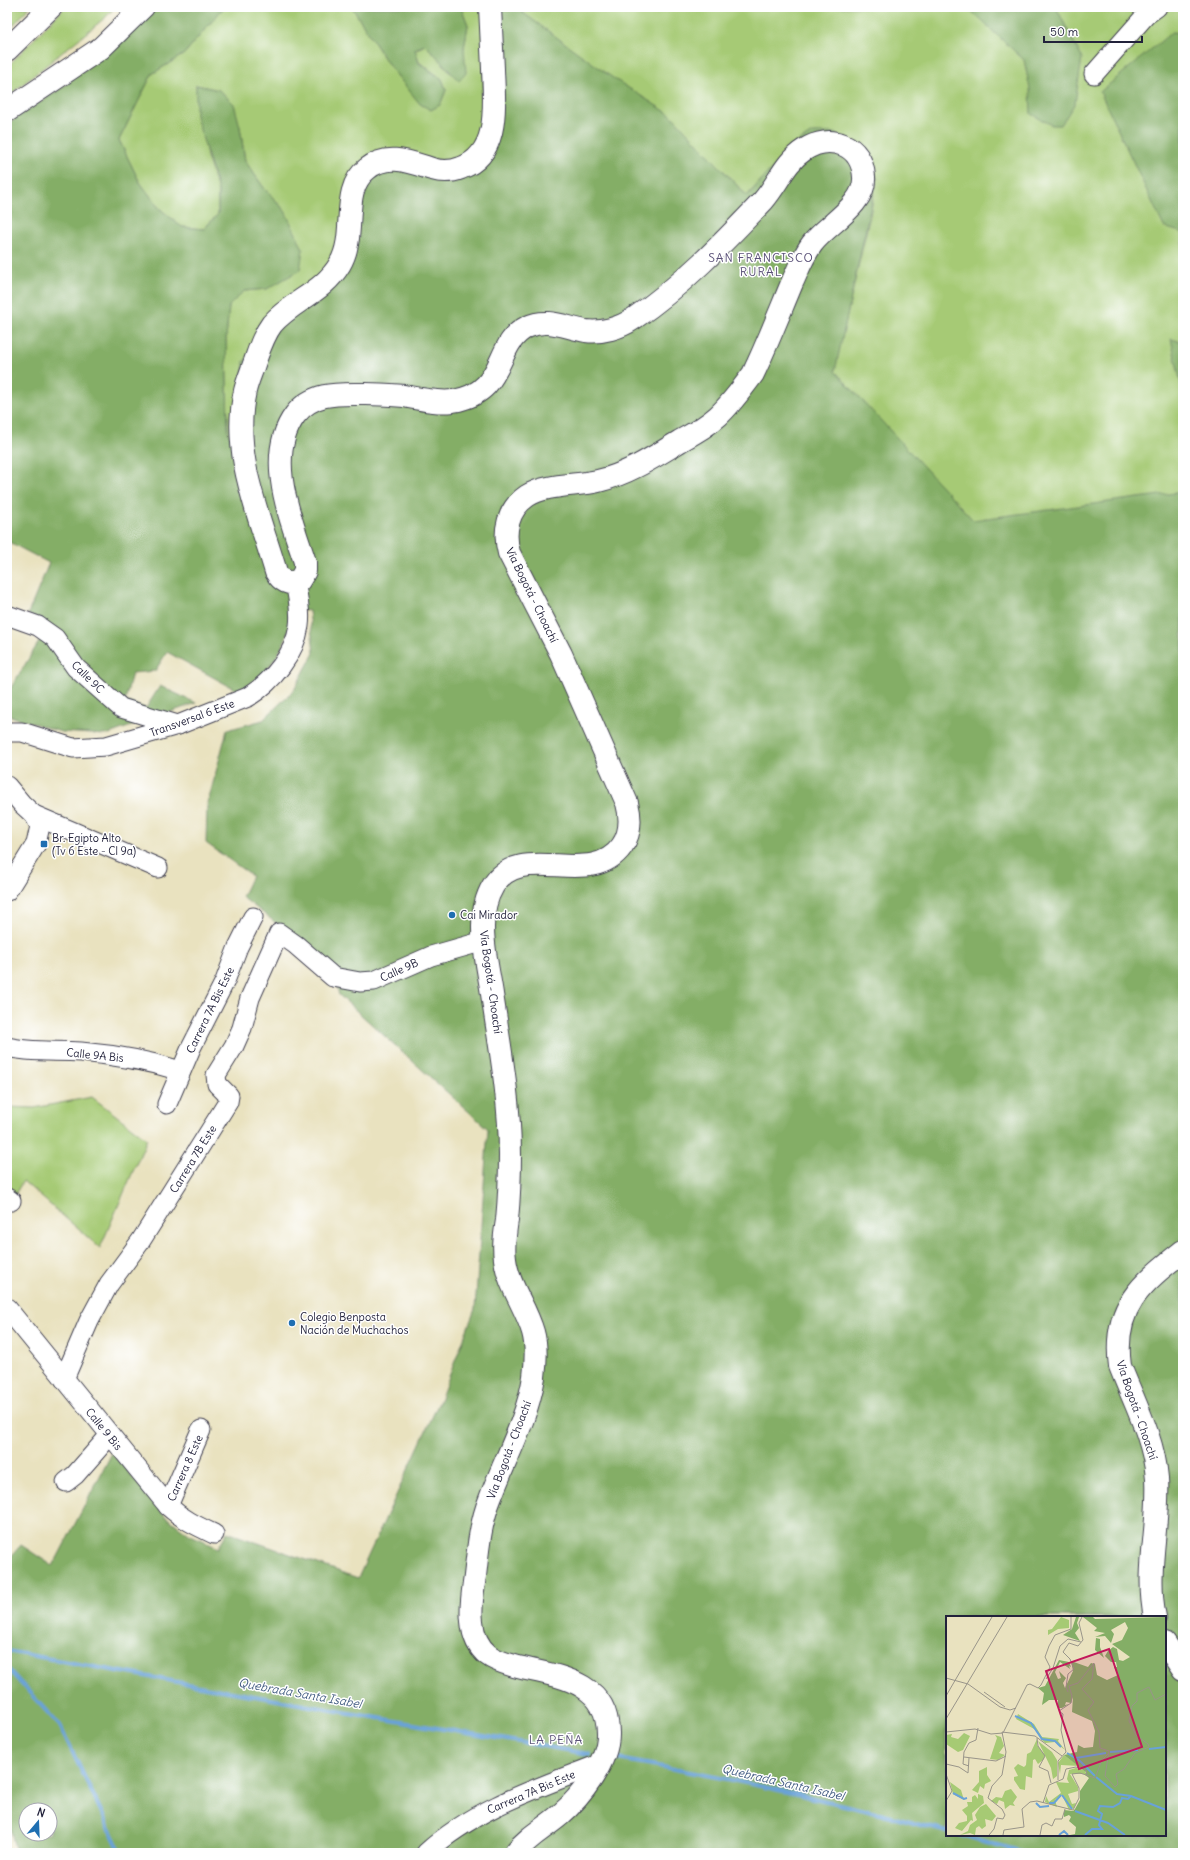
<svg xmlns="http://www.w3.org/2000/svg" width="1190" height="1860" font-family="Delius,sans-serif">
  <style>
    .green { fill: #a6ca74; stroke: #647658; fill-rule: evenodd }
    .forest { fill: #84ae66; stroke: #536850; fill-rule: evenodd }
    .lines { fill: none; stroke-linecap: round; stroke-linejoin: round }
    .stream { stroke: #69a2d8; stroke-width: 4 }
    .minor-casing { stroke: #403f4f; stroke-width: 21 }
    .major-casing { stroke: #403f4f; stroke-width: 24 }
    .minor { stroke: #fff; stroke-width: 19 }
    .major { stroke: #fff; stroke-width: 22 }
    .poi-dot { fill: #1f6fb2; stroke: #fff; stroke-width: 1.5 }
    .labels { text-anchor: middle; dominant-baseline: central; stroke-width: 3; stroke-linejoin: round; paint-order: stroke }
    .street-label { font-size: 11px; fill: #22223b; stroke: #fff }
    .poi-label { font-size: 11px; fill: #22223b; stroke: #fff; text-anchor: start }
    .neighbourhood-label { font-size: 12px; letter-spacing: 1px; fill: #5b5279; stroke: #fff }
    .water-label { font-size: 12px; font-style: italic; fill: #425c82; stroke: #fff }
    .inset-river { fill: none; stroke: #69a2d8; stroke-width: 2 }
    .inset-road { fill: none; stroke: #99958a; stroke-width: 1 }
    .view { fill: #c2185b; fill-opacity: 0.15; stroke: #c2185b; stroke-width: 2 }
    .inset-edge { fill: none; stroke: #22223b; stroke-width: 2 }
  </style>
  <rect width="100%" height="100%" fill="#fff"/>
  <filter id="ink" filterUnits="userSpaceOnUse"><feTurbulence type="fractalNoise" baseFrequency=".025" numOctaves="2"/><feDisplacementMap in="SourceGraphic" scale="8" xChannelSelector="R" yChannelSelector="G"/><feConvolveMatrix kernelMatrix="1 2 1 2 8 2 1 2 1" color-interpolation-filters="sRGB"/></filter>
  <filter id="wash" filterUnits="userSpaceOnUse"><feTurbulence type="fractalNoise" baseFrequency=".012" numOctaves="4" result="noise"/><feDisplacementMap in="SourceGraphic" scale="16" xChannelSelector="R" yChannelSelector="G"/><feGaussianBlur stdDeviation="0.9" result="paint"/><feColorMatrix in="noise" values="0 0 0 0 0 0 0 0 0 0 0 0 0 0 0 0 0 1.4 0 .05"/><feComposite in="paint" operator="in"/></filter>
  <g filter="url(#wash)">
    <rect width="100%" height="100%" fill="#e9e2bf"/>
    <!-- green -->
    <g class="green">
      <polygon points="7,7 30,7 7,32"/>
      <polygon points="65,7 115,7 106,17 7,97 7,67"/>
      <polygon points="224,7 352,7 388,64 404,84 440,105 446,90 442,79 419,62 415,50 425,45 437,55 450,73 464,48 468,25 461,7 484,7 487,103 477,151 343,235 233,459 228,429 226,338 229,306 244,291 267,289 285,211 264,188 245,161 240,127 219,90 196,85 207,157 218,190 218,214 204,229 182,227 159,208 139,181 119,140 152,74 184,54"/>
      <path d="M515,7h668v1846h-647l11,-230 323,-1408 7,-37 -85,-32 -45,50 -28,-30 -279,64 106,-200zM947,1617h218v218h-218z"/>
      <polygon points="92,1097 147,1139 100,1248 23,1181 14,1196 7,1190 7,1107 34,1108"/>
    </g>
    <!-- forest -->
    <g class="forest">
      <path d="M156,7h68l-40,47 -32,20 -33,66 20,41 20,27 23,19 22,2 14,-15v-24l-22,-74v-31l23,5 15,14 6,23 5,34 19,27 21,23 18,38 -3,21 -33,19 -23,2 -15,15 -3,32 2,91 5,27 11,-95 91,-99 21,-93 70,-11 35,4 22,-28 1,-127h31l98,71 58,37 76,81 45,-50 20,-13h23l36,28 6,17 -42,193 138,149 210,-28v1361h-1167l-9,-41v-251l14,-16 32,21 59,-113 54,64 23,17 29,14 9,-16 131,46 82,-178 35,-91 13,-180 -149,-134 -8,-30 -89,-68 10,-21 -46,-33 1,-37 20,-76 36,-10 31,-30 20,-37 -5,-42 -15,-2c-9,41 -20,58 -54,83l-73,-40 -12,19 -23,2 -7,28 21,7 14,-22 36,17 -90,32 -45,-3 -54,-17v-21l41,-67 -20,-13 21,-51 -42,-22v-417l54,-36 54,-43zM947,1617h218v218h-218zM26,1810h24v24h-24z"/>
      <path d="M352,7h109l7,18 -4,23 2,25 -7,8c-12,-11 -21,-25 -34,-36l-10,4 4,14 23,16 4,11 -6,15 -9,5 -11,-6 -32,-40z"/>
      <polygon points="970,7 1056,7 1082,58 1075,103 1061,125 1052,125 1031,114 1030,89 1024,60 970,10"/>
      <polygon points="1172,32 1183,33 1183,233 1164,227 1100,92"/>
      <polygon points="1171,339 1183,342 1183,393"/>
    </g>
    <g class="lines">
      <!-- stream -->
      <g class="stream">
        <polyline points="7,1651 332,1710 589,1754"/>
        <polyline points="7,1668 60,1726 121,1853"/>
        <path d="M612,1758c113,19 225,43 335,74"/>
        <polyline points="959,1835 1023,1853"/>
      </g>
    </g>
  </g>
  <g filter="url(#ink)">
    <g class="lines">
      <!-- minor casing -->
      <g class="minor-casing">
        <g id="minor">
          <polyline points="1094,74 1146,15 1157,7"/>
          <polyline points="7,615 38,626 55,638 76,668 121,708 178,725"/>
          <path d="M7,732h15l51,16 33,-2 72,-21 70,-28c24,-15 47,-43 51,-71 2,-14 -1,-30 -4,-43"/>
          <polyline points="7,786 22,804 34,815 158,868"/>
          <polyline points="7,891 36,844 40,826 34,815"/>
          <path d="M7,1047c24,6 49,3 74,5 34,3 68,9 100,19"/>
          <polyline points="167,1104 191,1048 225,981 238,947 253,917"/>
          <polyline points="7,1198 11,1201"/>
          <path d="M7,1308l161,198c14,13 29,20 46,28"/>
          <polyline points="64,1379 89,1321 109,1284 140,1242 228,1102 229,1096 217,1084 216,1075 234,1046 242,1028 250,998 279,933 296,945 333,977 360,982 374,981 431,956 484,941"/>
          <polyline points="66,1482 75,1475 110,1435"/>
          <polyline points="168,1506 201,1430"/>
          <path d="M426,1853c49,-45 112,-65 173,-89"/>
        </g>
      </g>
      <!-- major casing -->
      <g class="major-casing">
        <g id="major">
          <path d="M490,7c1,21 2,41 3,62 1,33 8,85 -32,99 -10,4 -19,4 -29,1 -22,-7 -45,-17 -65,0 -28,22 -9,64 -27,95 -16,28 -48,37 -68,60 -9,12 -13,26 -18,40 -3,9 -7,18 -9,27 -14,62 14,123 31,181 5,9 13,14 23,9l6,-10v-9c-14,-43 -41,-105 -10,-147 18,-24 45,-21 71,-21 13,0 25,1 38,2 16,3 33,7 49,5 55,-9 40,-57 74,-74 21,-10 39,1 59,4 16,2 34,-3 47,-12 49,-33 90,-76 130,-118 15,-17 22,-39 41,-51 26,-17 58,-6 60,27 2,28 -37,47 -52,67 -9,12 -14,26 -20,39 -13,31 -25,62 -39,91 -11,15 -22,30 -35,42 -11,10 -25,18 -38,25 -26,16 -52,33 -82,40 -21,5 -53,3 -71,15 -19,13 -24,35 -18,57l52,101 66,149c4,15 4,30 -5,43 -32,45 -101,-7 -129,40 -19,31 -6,74 -1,108 8,53 18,107 18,161 0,22 -1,44 -3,65 -2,13 -4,26 -2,39 3,26 21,48 28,73 4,14 3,30 1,45 -7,43 -29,82 -44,122 -10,25 -12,51 -15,77 -2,15 -5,30 -3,45 1,13 6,26 16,34 9,7 20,9 30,12 39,9 90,14 90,66 1,28 -28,65 -48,82 -15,13 -33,22 -45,38"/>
          <polyline points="7,50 51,7"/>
          <polyline points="7,111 101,48 143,7"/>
          <path d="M1155,1617c-10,-46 5,-93 2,-139 -3,-39 -23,-76 -37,-112 -8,-59 21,-82 63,-115"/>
          <polyline points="1165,1643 1183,1670"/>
        </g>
      </g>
      <!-- minor -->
      <use href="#minor" class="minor"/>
      <!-- major -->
      <use href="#major" class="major"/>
    </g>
  </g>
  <!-- markers -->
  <g class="poi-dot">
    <rect x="40" y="840" width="8" height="8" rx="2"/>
    <circle cx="452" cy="915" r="4"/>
    <circle cx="292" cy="1323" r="4"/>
  </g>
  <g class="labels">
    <!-- street labels -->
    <g class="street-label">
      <text transform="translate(532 595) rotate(64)">Vía Bogotá - Choachí</text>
      <text transform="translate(88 677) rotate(44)">Calle 9C</text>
      <text transform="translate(192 718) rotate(-20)">Transversal 6 Este</text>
      <text transform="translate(399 970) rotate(-24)">Calle 9B</text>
      <text transform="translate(491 982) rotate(82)">Vía Bogotá - Choachí</text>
      <text transform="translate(210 1010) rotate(-64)">Carrera 7A Bis Este</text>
      <text transform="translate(95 1055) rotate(6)">Calle 9A Bis</text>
      <text transform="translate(193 1159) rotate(-58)">Carrera 7B Este</text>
      <text transform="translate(1137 1410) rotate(71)">Vía Bogotá - Choachí</text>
      <text transform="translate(104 1429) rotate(51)">Calle 9 Bis</text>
      <text transform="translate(509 1450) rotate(-69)">Vía Bogotá - Choachí</text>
      <text transform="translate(185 1468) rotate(-66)">Carrera 8 Este</text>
      <text transform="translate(531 1792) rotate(-23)">Carrera 7A Bis Este</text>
    </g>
    <!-- poi labels -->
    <g class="poi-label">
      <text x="52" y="838">Br. Egipto Alto<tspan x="52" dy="13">(Tv 6 Este - Cl 9a)</tspan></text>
      <text x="460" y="915">Cai Mirador</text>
      <text x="300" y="1317">Colegio Benposta<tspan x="300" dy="13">Nación de Muchachos</tspan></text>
    </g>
    <!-- neighbourhood labels -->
    <g class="neighbourhood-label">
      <text x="761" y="257">SAN FRANCISCO<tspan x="761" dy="14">RURAL</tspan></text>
      <text x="556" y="1739">LA PEÑA</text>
    </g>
    <!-- water labels -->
    <g class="water-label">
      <text transform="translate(300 1693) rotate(10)">Quebrada Santa Isabel</text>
      <text transform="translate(783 1782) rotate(13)">Quebrada Santa Isabel</text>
    </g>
  </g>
  <!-- overview -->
  <g transform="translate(946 1616)">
    <rect width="220" height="220" fill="#e9e2bf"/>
    <path d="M115,1l8,3v8l-11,1 -10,6v-5l4,-1zM72,98l16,10 8,13 17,2 -1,2 7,9 -10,-8 -10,1 -4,-4 -5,-9 -20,-11zM18,117l6,3 -7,14 -5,2 -12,-8v-9l6,-1 -1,3 7,2zM49,119l6,2 3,9 -5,7 6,2 -7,5 -8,-1 7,-21zM91,123v6l8,10 -1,4 -6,5 -3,-5 -2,1 -1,18 -6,-2 -1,14 -5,-1 -6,-9v-3l4,-1 -4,-8 4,-4 6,3 2,-2 1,-11 4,-2zM92,125l14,11 5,8v16l-4,3 -2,-11zM118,139l15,11 -18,-1 -1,9 -2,-11zM41,151v8l4,6 -6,3 -1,5 -4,-3 -2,7 -6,-3 7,-8v-11zM130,152l9,2 1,4h-16l8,13v4l-10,3 4,10 4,-1 -2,5 -5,2 -7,-15 -7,5 2,7 -12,-5 1,-6 3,6 12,-9 -5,-11 13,1 -2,-4 2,-9zM4,166l11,8 3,10 -11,-6zM65,173l6,8 -4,6 2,3 -5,-1 -5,4 -1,-7 -5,-2 -2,4 -6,-3 5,-4 6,1 3,-7zM32,178l5,2 1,7 -12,10 1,8 -2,-1 -9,11 -7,-3 4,-5 8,-2v-5l-5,-6 6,-4 -1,-4h5v-5l3,-2 3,4zM40,188l10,12 -4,5 -7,-2 1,7 -4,3 -3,-3 -3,2 -1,7 -5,-2 -10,2 8,-4 2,-6 7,-5 -2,-5 5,-8z" fill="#a6ca74"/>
    <path d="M130,1h3l-2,6 2,5 -4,5 5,8 -17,-6 9,-6zM137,1h10l2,2 71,-2v218h-96l5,-1 1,-7 -7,-6 2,-4 -2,-2 -5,2v-7l9,1 2,-2 5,-9v-9l9,-13 -4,-3 1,-3 -22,-17 13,-3 1,-7 6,3 9,-1 2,-16 -3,-10 -20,-9 1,-15 -2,6 -5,-1 -1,3 4,-1 -7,4h-4v-8h-12h3l-7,5 2,-12 -6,-5 7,-2 14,-26 10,2 2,5 -2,-1 1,3 -10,-7 -5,10 3,7 3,-1 -2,-7 7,7 -3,5 2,5 8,-17 -2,-10 17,6 3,-4 4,1 2,11 10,5 11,-5 -4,-8h3l-1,-5h-5l-6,-6 3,-5 5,-4 4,2 2,11 4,1 7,-4 -18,-13 10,-4 6,-12 -3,-6 -14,8 3,4 -3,9 -6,-7 -10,1 10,-4 -11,-2 3,-3zM150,22l4,1v8l4,11 -9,-8z" fill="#84ae66"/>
    <path class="inset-river" d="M69,100l16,7 11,16 13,2 6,6M203,133l17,-2M164,136l28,-2M121,137l13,8 15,15M130,142l30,-5M150,161l21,17 14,2 35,14M7,177l11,6 3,-1M116,179l10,14M90,187l4,4 9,-1M103,187h5l7,-8M129,195l33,12 17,12M113,219l5,-4 4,4M139,219l7,-6h10l-3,-4 3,-11 -4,-3 2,-5 13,1 7,-4 2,-5 6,1 3,-3"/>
    <path class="inset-road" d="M0,62l22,6 32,23 10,3 6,-2M100,63l7,-11 7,-22 8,-7 13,3M38,76l21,15M122,76l-2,-5 2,-13 6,-5 -4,-10 -7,-7 6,-9 9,3 5,-6 -4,-17 3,-6M0,80l46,-79M126,80l-3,-10 9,-3 16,-20 -2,16 -10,10 12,13 -6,8 11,22 1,16 9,3 -4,25 10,11 3,-3 -2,-10 8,-5 11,-16 14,-6 -1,-3 -12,-9 -7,-14 3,-15 5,-5v-8l12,-6 6,13 11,-6M113,95l12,-8 1,-7M0,103l61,-102M0,116l29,-3 16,5 12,-1 24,-48 3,-1 8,4 3,-3 9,-18 -5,-10 4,-11 6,-11 16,-6v-12M91,122l1,8 7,10 -6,11 9,4 3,12M18,141l32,4 10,-5M0,148l13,3 9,6 1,-15M23,150l-6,-2 1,-12 5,-9 7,-3 2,-12M0,158l6,17 -6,10M112,164v-19l8,-9 -5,-22 2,-16 -4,-3M97,187l6,-18 14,-6 3,-10 10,-2 10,3 1,5M43,219l5,-6 3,-11 6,1 2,-4 -3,-6 -14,-11 4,-12 10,-11 4,-23 -4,-20 33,4 27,20M57,219l1,-5 20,-3 -2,-18 8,-7 7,-1 36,9 6,-12v-10l-7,-14 8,-1 15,5 7,-18 6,-6M94,219l2,-10 4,-2 6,3 3,-7h7l3,-10"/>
    <path class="view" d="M163,33l33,98 -63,22 -33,-98z"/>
    <rect width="220" height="220" class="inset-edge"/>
  </g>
  <!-- margin -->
  <rect width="1190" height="1860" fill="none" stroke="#fff" stroke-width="24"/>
  <!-- north arrow -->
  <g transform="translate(38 1822) rotate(19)"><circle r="19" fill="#ffffff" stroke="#a7a7b1"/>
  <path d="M0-3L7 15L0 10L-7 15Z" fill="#1f6fb2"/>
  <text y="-6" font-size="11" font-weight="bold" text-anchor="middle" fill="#22223b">N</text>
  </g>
  <!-- scale -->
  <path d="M1044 36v6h98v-6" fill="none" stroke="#22223b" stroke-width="2"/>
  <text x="1050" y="36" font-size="12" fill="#22223b" stroke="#ffffff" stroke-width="3" paint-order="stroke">50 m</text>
</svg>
